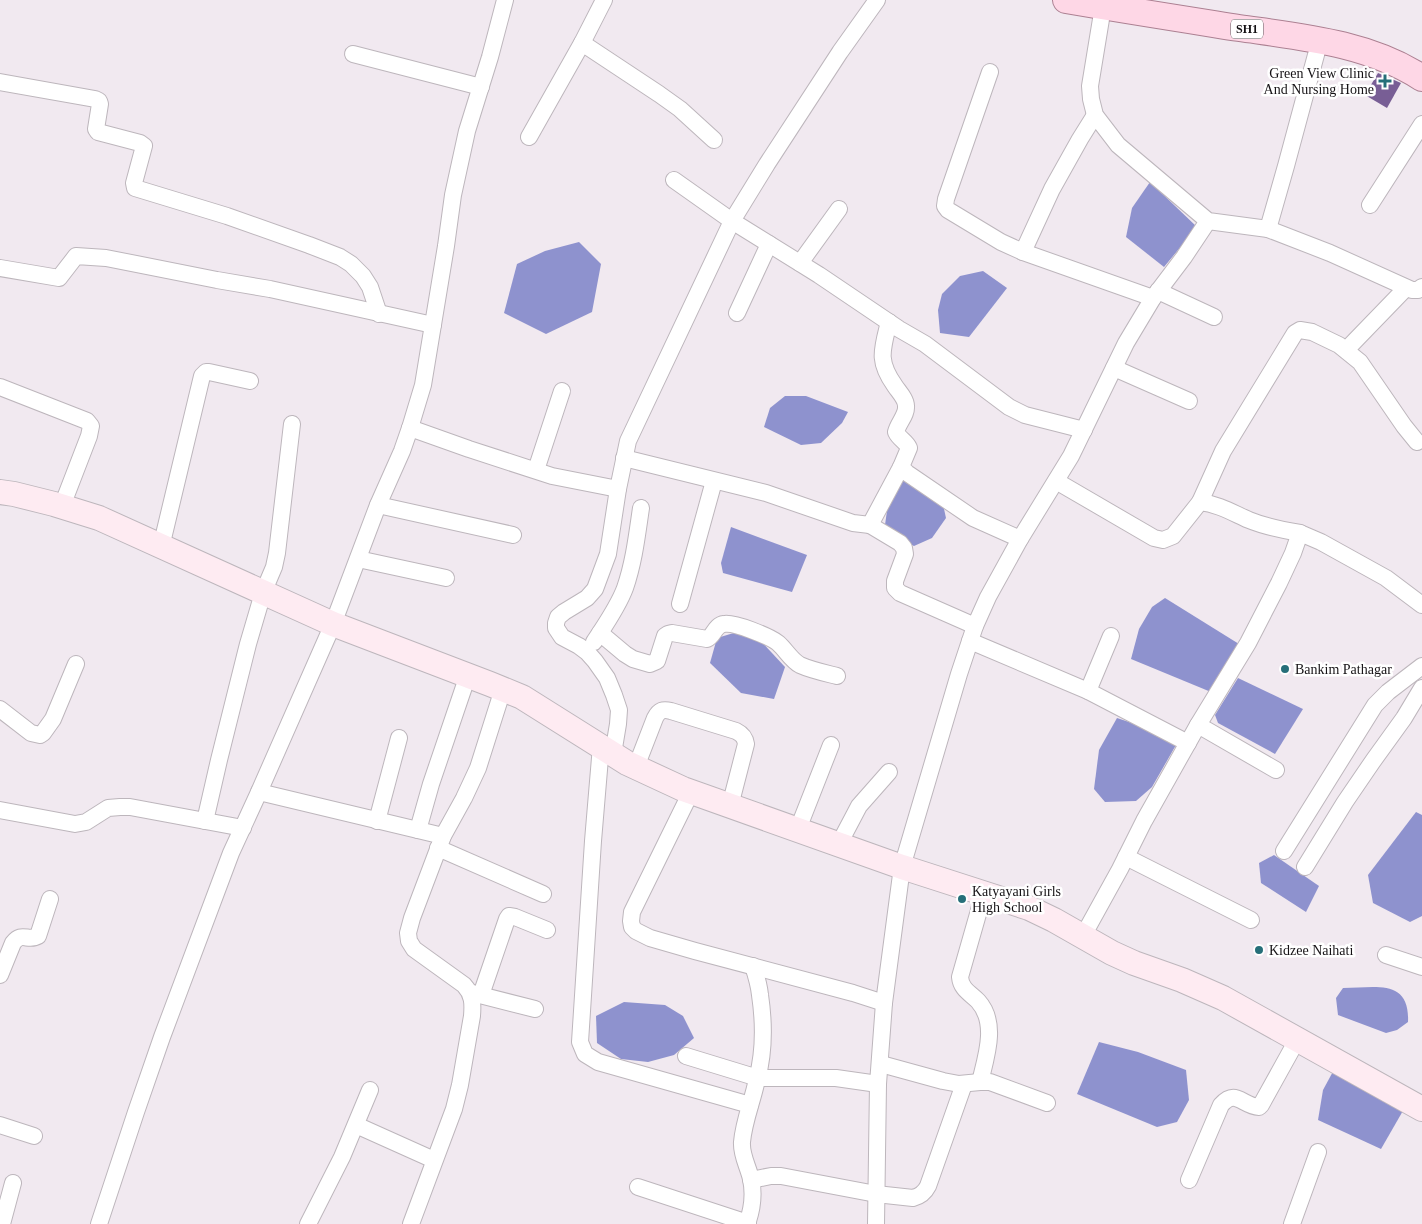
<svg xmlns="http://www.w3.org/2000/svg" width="1422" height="1224" font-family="Georgia,serif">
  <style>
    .water { fill: #8e92ce }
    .building { fill: #785e95 }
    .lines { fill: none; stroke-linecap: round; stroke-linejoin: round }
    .street-casing { stroke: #bdb6bc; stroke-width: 18 }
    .secondary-casing { stroke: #bdb6bc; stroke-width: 26 }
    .primary-casing { stroke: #ac8092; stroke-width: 28 }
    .street { stroke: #fff; stroke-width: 16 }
    .secondary { stroke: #feebf2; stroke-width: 24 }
    .primary { stroke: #fed7e6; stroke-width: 26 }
    .poi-dot { fill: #266f79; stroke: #fff; stroke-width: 2 }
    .labels { text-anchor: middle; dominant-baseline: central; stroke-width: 5; stroke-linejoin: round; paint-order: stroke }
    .shield { fill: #fff; stroke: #5b595b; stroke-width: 1 }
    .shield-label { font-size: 12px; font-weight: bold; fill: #151215 }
    .poi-label { font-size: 14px; fill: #151215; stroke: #fff; text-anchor: start }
  </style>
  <rect width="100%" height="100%" fill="#f1e9f0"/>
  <!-- water -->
  <g class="water">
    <polygon points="1150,182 1197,227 1164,267 1126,237 1132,208"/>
    <polygon points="579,242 601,264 592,312 546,334 504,313 517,264 545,251"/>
    <polygon points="983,271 1007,288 969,337 940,333 938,310 942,294 960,276"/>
    <polygon points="785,396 806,396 848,412 842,423 821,443 801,445 764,427 770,408"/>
    <polygon points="905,476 942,500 946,518 932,538 914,546 884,532 888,504"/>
    <polygon points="731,527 807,555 792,592 723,573 721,563"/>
    <polygon points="1165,598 1239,644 1211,692 1131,659 1139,629 1152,607"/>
    <polygon points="737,632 759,639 785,667 774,699 741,693 710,663 717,638"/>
    <polygon points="1238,678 1303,709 1275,754 1218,723 1215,715"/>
    <polygon points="1117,718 1138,725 1176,745 1152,787 1136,801 1105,802 1094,789 1099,750"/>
    <polygon points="1416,812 1422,815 1422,916 1410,922 1373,903 1368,875"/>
    <polygon points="1274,855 1319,886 1306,912 1261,883 1259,863"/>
    <path d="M1343,988c32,0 67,-10 65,34l-11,8 -11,3 -48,-18 -2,-17z"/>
    <polygon points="624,1002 665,1005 683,1016 694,1038 674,1055 648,1062 621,1059 597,1043 596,1016"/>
    <polygon points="1099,1042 1138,1052 1186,1070 1189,1100 1177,1122 1157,1127 1077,1094"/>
    <polygon points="1336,1066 1404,1109 1381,1149 1318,1120 1323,1090"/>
  </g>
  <!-- building -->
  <polygon class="building" points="1378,73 1401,83 1387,108 1365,95"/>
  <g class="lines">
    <!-- street casing -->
    <g class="street-casing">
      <g id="street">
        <polyline points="1103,7 1090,86 1091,99 1095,115 1118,145 1208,221 1268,229 1330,253 1412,290 1418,290 1422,287"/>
        <polyline points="582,43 659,94 680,109 714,140"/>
        <polyline points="353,54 481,87"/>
        <polyline points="990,72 946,199 945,206 948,210 1001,242 1023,252 1153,298"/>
        <polyline points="0,82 95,99 99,101 100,104 96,129 98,132 140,143 144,146 134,183 135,188 227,216 309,245 340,257 351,264 363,276 370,287 379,314"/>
        <polyline points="529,137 582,43 604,0"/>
        <polyline points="674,180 732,221 819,275 899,329 925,344 1009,407 1025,415 1084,430"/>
        <polyline points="1370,205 1422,124"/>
        <polyline points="1268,229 1286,166 1320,40"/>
        <polyline points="1023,252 1052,189 1080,139 1095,115"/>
        <polyline points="800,263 839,209"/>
        <polyline points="0,268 59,278 76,256 106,258 217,280 270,289 433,325"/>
        <polyline points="1158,291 1214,317"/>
        <polyline points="737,313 769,244"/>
        <path d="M889,322c-7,28 -12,39 6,64 4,6 11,13 11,20 1,9 -8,17 -10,26 3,7 10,9 13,16l-8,19 6,6 66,45 47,21"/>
        <polyline points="1346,350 1406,288"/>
        <polyline points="1114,368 1189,401"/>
        <polyline points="0,387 87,421 91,426 89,436 62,506"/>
        <polyline points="410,428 469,449 552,476 618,489"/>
        <polyline points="624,458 766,493 853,523 870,525 901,467"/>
        <polyline points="536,470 562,391"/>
        <path d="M1056,481l98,57 9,2 10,-4 27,-34c18,2 33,11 49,18 17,7 33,10 51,13"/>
        <polyline points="1200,502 1223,451 1295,333 1300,330 1312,332 1339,345 1360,362 1404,426 1417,442"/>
        <polyline points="378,505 513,535"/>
        <polyline points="870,525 900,543 904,548 905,554 895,581 895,588 900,593 975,626"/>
        <polyline points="161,547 202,376 206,372 209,372 250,381"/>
        <polyline points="358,559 446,578"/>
        <polyline points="680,604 714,481"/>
        <path d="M600,633l25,21 8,5 17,5 7,-3 8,-25 3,-2 4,-1 35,6c7,-3 8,-14 17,-15 10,-2 45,12 54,19 8,7 13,17 22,22 11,5 25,8 37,11"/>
        <polyline points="1111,636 1088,691 1188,743"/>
        <polyline points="970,641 1088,691"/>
        <path d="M594,642c11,-17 24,-35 31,-54 9,-26 12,-53 16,-80"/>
        <polyline points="0,709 31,733 40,735 43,733 53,719 76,664"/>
        <polyline points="1198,725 1276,770"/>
        <polyline points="601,746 593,841 580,1042 585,1054 598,1062 750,1105"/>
        <polyline points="613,754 618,724 619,710 614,695 607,678 595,661 587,652 579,646 562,637 556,628 556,623 558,617 564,612 587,598 595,589 608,554 618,489 628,441 732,221 767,164 840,52 877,0"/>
        <path d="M636,767l19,-49c4,-8 8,-9 16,-7l65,20c6,3 9,6 10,13l-16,62"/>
        <polyline points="259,792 443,836"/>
        <polyline points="691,792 632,912 631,921 632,927 636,931 650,938 695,951 853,993 884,1003"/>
        <polyline points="0,810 75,824 86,822 108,808 120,807 130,807 243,828"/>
        <polyline points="205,821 219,760 248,644 263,593 274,567 277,553 292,424"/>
        <polyline points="377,821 399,738"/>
        <polyline points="798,829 831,745"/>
        <polyline points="418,830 431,784 468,675"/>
        <polyline points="839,844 859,806 889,772"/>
        <polyline points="438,848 543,894"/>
        <polyline points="1284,851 1375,705 1388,692 1422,666"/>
        <polyline points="1126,857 1251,920"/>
        <polyline points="1305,867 1345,802 1373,761 1404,718 1422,688"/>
        <polyline points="1083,936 1120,869 1144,821 1198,725 1248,643 1279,583 1293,553 1300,533 1321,542 1386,578 1422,605"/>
        <polyline points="1386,955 1422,967"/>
        <path d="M0,975l13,-32c9,-12 15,-1 25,-7l12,-37"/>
        <polyline points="472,993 535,1009"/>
        <polyline points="481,995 507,919 509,916 515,917 547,930"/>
        <polyline points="686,1056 758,1078 836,1078 878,1084"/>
        <polyline points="881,1064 943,1081 959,1084 980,1082 990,1082 1047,1103"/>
        <path d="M980,1082c6,-25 18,-59 -2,-81 -8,-8 -17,-12 -18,-24l24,-84"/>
        <polyline points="0,1125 34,1136"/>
        <polyline points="356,1125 434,1160"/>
        <path d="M751,1180l20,-4h10l95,18 37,4c8,-2 12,-6 15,-12l36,-102"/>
        <path d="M1189,1180l32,-75c15,-17 21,1 38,2l2,-2 36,-65"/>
        <polyline points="638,1187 748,1223"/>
        <polyline points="2,1224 13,1183"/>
        <polyline points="99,1224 136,1112 162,1037 231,853 259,792 333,624 378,505 402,451 410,428 423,385 446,246 453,195 467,131 490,57 505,0"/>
        <polyline points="308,1224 342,1157 370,1090"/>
        <path d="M411,1224l43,-115 6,-24 12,-69c1,-13 1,-21 -8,-31l-50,-36 -5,-8 -1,-8 4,-15 31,-82 21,-38 14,-30 25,-79"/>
        <path d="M747,1224c5,-14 7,-31 4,-45 -3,-13 -10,-24 -9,-37 2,-22 11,-42 15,-63 7,-26 7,-57 3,-84 -1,-10 -4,-20 -7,-29"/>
        <polyline points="876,1224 878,1084 884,1003 902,867 959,674 975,626 988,597 1020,539 1071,456 1126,343 1153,298 1184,257 1208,221"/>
        <polyline points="1292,1224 1318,1152"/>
      </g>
    </g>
    <!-- secondary casing -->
    <g class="secondary-casing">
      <polyline id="secondary" points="0,492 14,494 54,504 99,518 333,624 490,684 522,697 627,763 683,789 902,867 1029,908 1054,920 1112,953 1134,963 1182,980 1223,998 1422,1109"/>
    </g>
    <!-- primary casing -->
    <g class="primary-casing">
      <path id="primary" d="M1066,0c58,10 116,19 173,28 63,9 129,15 183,50"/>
    </g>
    <!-- street -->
    <use href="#street" class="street"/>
    <!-- secondary -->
    <use href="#secondary" class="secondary"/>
    <!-- primary -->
    <use href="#primary" class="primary"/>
  </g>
  <!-- markers -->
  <g class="poi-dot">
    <path d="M1382.5 73.5h5v5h5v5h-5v5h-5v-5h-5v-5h5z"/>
    <circle cx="1285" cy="669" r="5"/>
    <circle cx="962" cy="899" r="5"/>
    <circle cx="1259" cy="950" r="5"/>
  </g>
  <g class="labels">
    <!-- shield labels -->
    <rect class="shield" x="1231" y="19.5" width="32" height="19" rx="4"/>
    <g class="shield-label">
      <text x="1247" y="29">SH1</text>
    </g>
    <!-- poi labels -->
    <g class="poi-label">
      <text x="1374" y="73" text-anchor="end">Green View Clinic<tspan x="1374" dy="16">And Nursing Home</tspan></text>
      <text x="1295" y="669">Bankim Pathagar</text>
      <text x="972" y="891">Katyayani Girls<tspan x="972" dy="16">High School</tspan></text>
      <text x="1269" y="950">Kidzee Naihati</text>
    </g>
  </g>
</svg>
